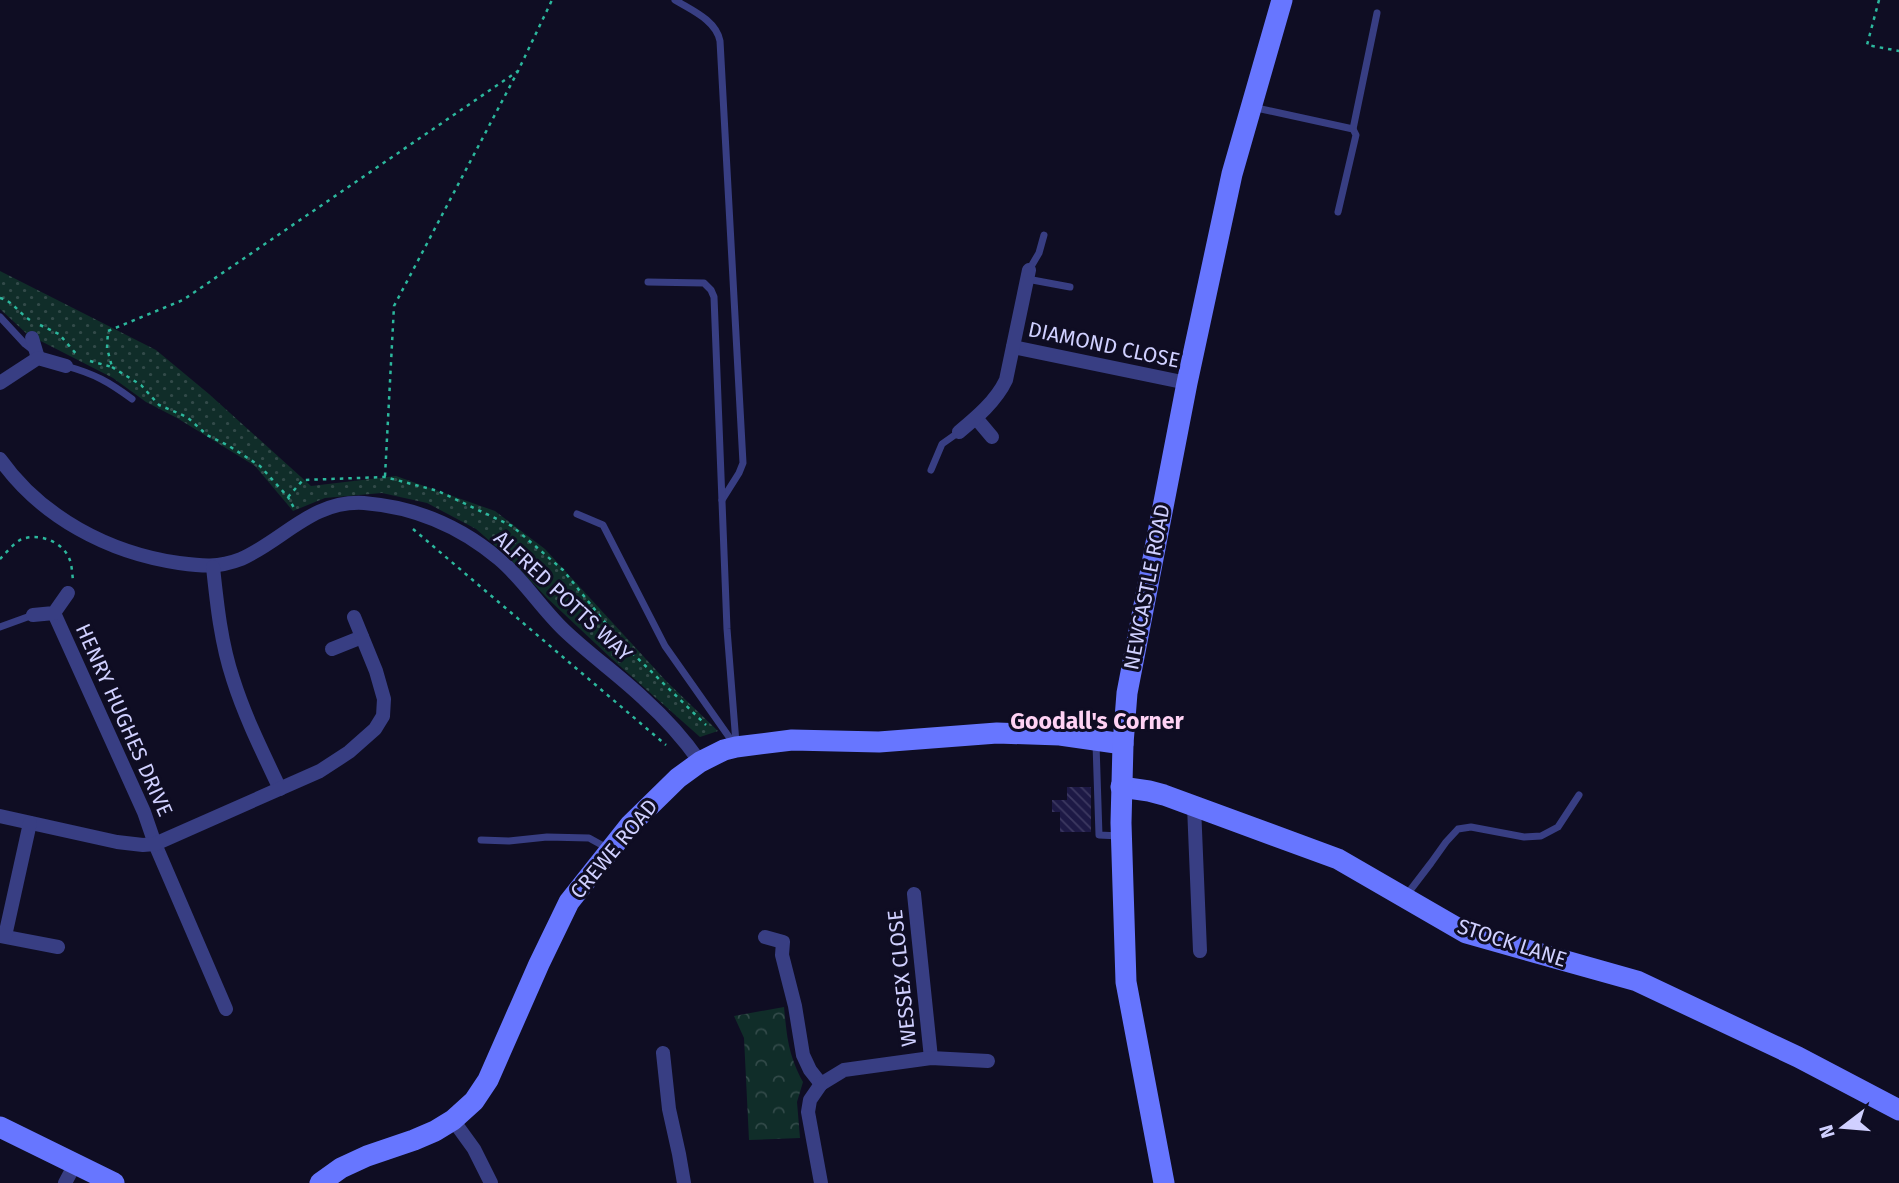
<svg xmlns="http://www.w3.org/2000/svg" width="1899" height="1183" font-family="'Fira Sans',sans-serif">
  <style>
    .grass { fill: url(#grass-dots) }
    .park { fill: url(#park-crowns) }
    .building { fill: url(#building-back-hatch) }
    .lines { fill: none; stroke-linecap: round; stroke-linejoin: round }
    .path { stroke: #2cb79d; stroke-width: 2.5; stroke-dasharray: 3.5 5; stroke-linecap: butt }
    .lane { stroke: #383e83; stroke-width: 7 }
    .street { stroke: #383e83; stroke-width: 14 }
    .secondary { stroke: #6776ff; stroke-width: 21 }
    .labels { text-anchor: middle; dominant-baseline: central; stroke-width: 6; stroke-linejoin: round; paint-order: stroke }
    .street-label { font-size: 21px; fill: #d0d0ff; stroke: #0f0d23 }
    .neighbourhood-label { font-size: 23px; font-weight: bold; fill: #ffd2f4; stroke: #0f0d23 }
  </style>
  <defs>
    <pattern id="grass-dots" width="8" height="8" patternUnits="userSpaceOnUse" patternTransform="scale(1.75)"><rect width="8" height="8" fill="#102d29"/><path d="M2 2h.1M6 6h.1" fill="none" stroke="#324a49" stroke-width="1.8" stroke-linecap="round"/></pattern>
    <pattern id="park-crowns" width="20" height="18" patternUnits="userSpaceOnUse" patternTransform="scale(1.75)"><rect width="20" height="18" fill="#102d29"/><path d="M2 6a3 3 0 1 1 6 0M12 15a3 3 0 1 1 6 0" fill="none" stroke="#324a49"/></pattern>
    <pattern id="building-back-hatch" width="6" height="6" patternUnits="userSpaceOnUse" patternTransform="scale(1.75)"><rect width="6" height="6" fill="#1d1945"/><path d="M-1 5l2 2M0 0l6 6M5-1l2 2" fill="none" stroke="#3d3961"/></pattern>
  </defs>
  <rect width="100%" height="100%" fill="#0f0d23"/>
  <!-- grass -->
  <polygon class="grass" points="0,271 156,350 209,394 311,486 396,476 495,511 545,549 667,682 718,731 700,737 612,659 547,598 508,557 476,529 427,503 382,493 325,498 293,511 255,466 177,418 146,402 113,378 27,334 0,309"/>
  <!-- park -->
  <path class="park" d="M784,1007c3,30 4,47 19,75l-6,20 3,36 -51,2 -5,-102 -10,-22z"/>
  <!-- building -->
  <polygon class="building" points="1067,787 1091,787 1091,832 1060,832 1060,812 1052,812 1052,800 1067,800"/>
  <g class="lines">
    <!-- path -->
    <g class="path">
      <polyline points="1879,0 1867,45 1899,51"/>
      <path d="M0,298c14,3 21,19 34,24"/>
      <polyline points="40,325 59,334 78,356"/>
      <polyline points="90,361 112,367 107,348 108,331 183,300 518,71"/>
      <polyline points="112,367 141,385 159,405 187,417 207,435 229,446 260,466 288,497 294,508"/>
      <polyline points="385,476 394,306 518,71 552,0"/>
      <polyline points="288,497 303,480 385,477 438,491 512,526 563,570 620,641 706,725"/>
      <polyline points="413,529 666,745"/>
      <path d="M0,559c6,-6 13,-15 20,-19 17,-8 42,1 49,18 3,6 3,15 4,22"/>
    </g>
    <!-- lane -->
    <g class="lane">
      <path d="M675,0c16,10 41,20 45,41l23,422 -4,10 -17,27"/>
      <polyline points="1252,107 1353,129 1356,135 1338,212"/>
      <polyline points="1353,129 1377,13"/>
      <polyline points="1029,270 1039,253 1044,235"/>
      <polyline points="1027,279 1070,287"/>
      <polyline points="648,282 704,283 711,290 714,297 727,629 736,743"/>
      <polyline points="0,317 25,344 34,351"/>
      <path d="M66,366c29,8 43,16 66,33"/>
      <polyline points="931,470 942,444 959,432"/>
      <polyline points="577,514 603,525 665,646 734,744"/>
      <polyline points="0,627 33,615"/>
      <polyline points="1096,744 1099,835 1120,836"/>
      <polyline points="481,840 509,841 547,837 589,838 609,849"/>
      <polyline points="1405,897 1431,863 1446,842 1458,829 1471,827 1524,837 1541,836 1558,827 1579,795"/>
    </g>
    <!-- street -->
    <g class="street">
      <polyline points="32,338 38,358"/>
      <polyline points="1013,347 1187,383"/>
      <polyline points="0,383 38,358 66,366"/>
      <polyline points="976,418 992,437"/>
      <path d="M959,432c18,-15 37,-31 47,-52l23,-110"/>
      <path d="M0,459c41,58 109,94 179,104 23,3 39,5 62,-4 43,-19 71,-59 123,-56 51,4 97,24 135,56 24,20 42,49 65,71 25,24 55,45 80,69 21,19 40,40 56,63"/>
      <path d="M213,567c4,38 8,76 20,112 12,38 30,74 47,110"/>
      <polyline points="54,613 144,812 155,844 226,1009"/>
      <polyline points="33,615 54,613 68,593"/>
      <polyline points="332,649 362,637"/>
      <polyline points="1194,806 1200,951"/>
      <polyline points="0,816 117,842 143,845 155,844 320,771 349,752 375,729 383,716 384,699 376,671 354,617"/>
      <polyline points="914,894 931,1058"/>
      <polyline points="0,936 58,947"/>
      <polyline points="5,936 30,823"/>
      <polyline points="765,937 783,942 782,955 795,1006 803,1055 810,1070 821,1084 844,1070 931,1058 988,1061"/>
      <polyline points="663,1053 669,1109 679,1154 684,1183"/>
      <polyline points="821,1084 810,1100 808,1112 821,1183"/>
      <polyline points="453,1120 474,1149 491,1183"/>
      <polyline points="65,1183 75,1164"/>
    </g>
    <!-- secondary -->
    <g class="secondary">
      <polyline points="1121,787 1149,791 1164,795 1338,859 1466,933 1637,981 1798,1057 1899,1110"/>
      <polyline points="0,1127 114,1183"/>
      <polyline points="320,1183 341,1168 367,1156 414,1140 435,1131 453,1120 474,1101 488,1080 539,964 569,902 630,825 678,778 700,762 724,750 736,747 792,740 879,742 997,733 1060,735 1123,744"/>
      <polyline points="1164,1183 1126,982 1121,823 1123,744 1127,693 1187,383 1232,174 1282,0"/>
    </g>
  </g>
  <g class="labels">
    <!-- street labels -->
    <g class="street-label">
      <text transform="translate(1104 345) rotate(12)">DIAMOND CLOSE</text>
      <text transform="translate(1147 587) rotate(-79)">NEWCASTLE ROAD</text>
      <text transform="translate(563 596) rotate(43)">ALFRED POTTS WAY</text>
      <text transform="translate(124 720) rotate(66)">HENRY HUGHES DRIVE</text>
      <text transform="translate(614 849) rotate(-50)">CREWE ROAD</text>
      <text transform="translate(1512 943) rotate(18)">STOCK LANE</text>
      <text transform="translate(902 978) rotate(-96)">WESSEX CLOSE</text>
    </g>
    <!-- neighbourhood labels -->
    <g class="neighbourhood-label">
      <text x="1097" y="721">Goodall's Corner</text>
    </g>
  </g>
  <!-- north arrow -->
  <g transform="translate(1843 1127) rotate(254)" stroke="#0f0d23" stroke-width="5" paint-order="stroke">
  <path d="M0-5L12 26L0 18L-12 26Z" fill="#d0d0ff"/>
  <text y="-10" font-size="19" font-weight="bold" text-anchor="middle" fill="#d0d0ff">N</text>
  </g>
</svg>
